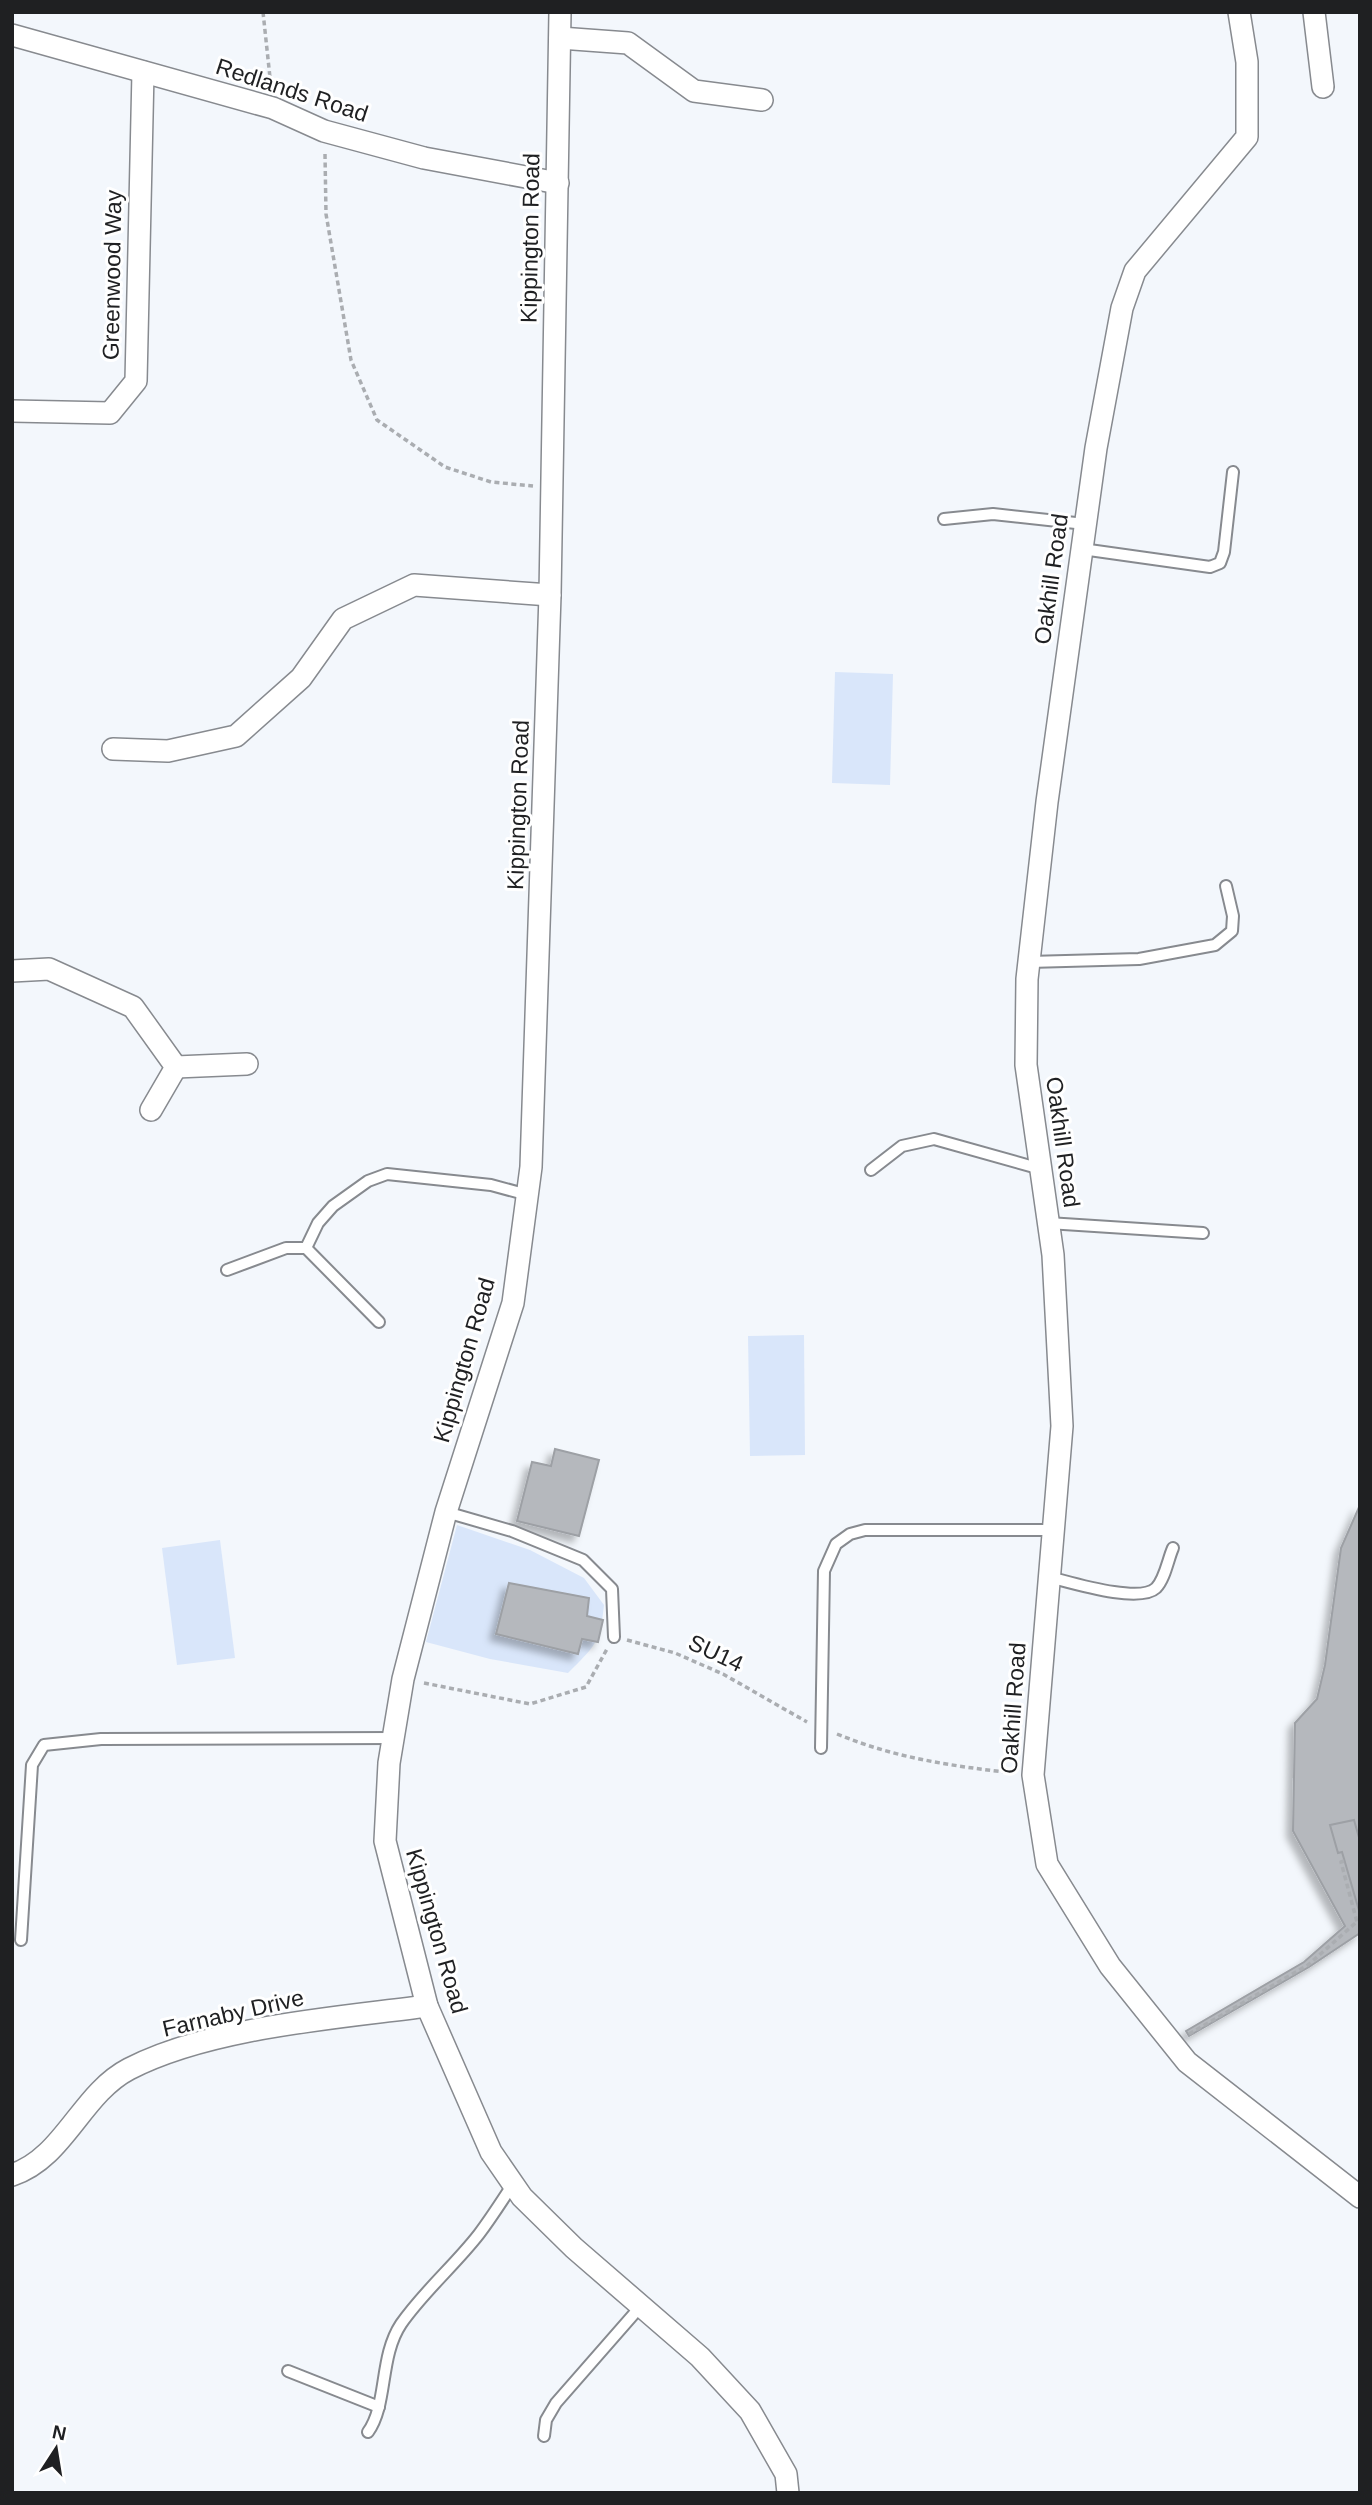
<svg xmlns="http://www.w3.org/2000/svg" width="1372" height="2505" font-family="Helvetica,sans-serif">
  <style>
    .green { fill: #d9e6fa }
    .building { fill: #b5b8bd; stroke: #9da0a5; stroke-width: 2; filter: url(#shadow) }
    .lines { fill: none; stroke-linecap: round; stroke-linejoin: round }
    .service-casing { stroke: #878a8f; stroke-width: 14 }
    .minor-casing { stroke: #878a8f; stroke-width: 24 }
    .path { stroke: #aaadb1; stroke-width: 3.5; stroke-dasharray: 5 3.5; stroke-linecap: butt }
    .service { stroke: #fff; stroke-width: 10 }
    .minor { stroke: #fff; stroke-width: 21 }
    .labels { text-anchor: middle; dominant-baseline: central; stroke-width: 6; stroke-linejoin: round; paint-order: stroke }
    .street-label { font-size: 23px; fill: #1f2022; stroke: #fff }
  </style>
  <defs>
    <filter id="shadow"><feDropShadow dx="-6" dy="6" stdDeviation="3.5" flood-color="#0004"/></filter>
  </defs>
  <rect width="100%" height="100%" fill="#f3f7fc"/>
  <!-- green -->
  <g class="green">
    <polygon points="835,672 893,674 890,785 832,783"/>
    <polygon points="804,1335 805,1455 750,1456 748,1336"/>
    <path d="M457,1525l73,25 54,28 20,27c-4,38 -9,41 -36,68l-78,-14 -64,-17z"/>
    <polygon points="220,1540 235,1658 177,1665 162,1548"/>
  </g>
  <!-- building -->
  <g class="building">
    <polygon points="555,1449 599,1460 579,1536 517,1521 532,1462 551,1466"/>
    <polygon points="1360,1505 1360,1933 1309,1967 1189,2036 1186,2031 1304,1962 1345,1926 1293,1831 1295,1723 1317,1699 1325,1665 1341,1548"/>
    <polygon points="509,1583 589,1598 587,1616 603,1620 598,1642 582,1639 578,1654 496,1634"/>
    <polygon points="1354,1820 1360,1841 1360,1914 1342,1852 1338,1853 1330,1825"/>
  </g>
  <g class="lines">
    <!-- service casing -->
    <g class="service-casing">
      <g id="service">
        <polyline points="944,519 993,514 1085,524"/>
        <polyline points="1082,549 1210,567 1220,563 1224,552 1233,472"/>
        <polyline points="1029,962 1139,959 1215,945 1232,931 1233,916 1226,886"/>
        <polyline points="871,1170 902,1146 934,1139 1041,1169"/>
        <polyline points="1048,1223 1203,1233"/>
        <polyline points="306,1248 318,1223 333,1206 368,1181 387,1174 491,1185 528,1195"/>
        <polyline points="306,1248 379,1322"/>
        <polyline points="227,1270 286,1248 306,1248"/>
        <polyline points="446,1512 512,1531 583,1560 612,1589 614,1637"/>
        <path d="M1049,1577c21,5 90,27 107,11 9,-9 12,-29 17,-40"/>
        <polyline points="821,1748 824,1571 836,1544 850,1534 865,1530 1053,1530"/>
        <polyline points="21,1940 32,1765 44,1745 101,1739 394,1738"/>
        <polyline points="288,2371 379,2407"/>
        <path d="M368,2432c20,-28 11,-75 33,-108 23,-33 54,-59 78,-90 12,-16 23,-33 34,-50"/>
        <polyline points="544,2436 546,2420 556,2403 640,2307"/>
      </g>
    </g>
    <!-- minor casing -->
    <g class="minor-casing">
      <g id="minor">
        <polyline points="560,12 550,595 531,1167 513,1303 446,1512 403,1679 389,1763 385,1841 427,2006 491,2152 522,2197 574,2248 700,2357 750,2411 786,2474 788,2493"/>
        <polyline points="1239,12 1247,62 1247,137 1135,271 1122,308 1096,448 1047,802 1027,979 1026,1065 1053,1255 1062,1426 1033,1775 1047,1864 1110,1966 1187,2062 1360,2197"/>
        <polyline points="1314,12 1323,87"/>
        <polyline points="12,35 273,108 324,131 424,158 558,183"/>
        <polyline points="560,38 628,43 694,91 762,100"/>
        <polyline points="12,411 110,413 136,381 143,72"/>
        <polyline points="113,749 168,751 236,736 301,678 343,619 414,585 550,595"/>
        <polyline points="12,971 49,969 133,1007 176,1067 151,1110"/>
        <polyline points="176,1067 247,1064"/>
        <path d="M12,2175c52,-17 69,-81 117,-106 81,-42 208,-51 298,-63"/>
      </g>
    </g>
    <!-- path -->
    <g class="path">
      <polyline points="263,12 271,87"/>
      <polyline points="325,154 326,214 351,360 377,420 445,467 491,482 533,486"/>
      <polyline points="627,1640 675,1653 723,1674 807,1722"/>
      <polyline points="424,1683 530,1704 586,1687 607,1649"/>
      <path d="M837,1734c58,24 115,32 176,39"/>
      <polyline points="1344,1861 1341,1862 1357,1922"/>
      <polyline points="1189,2034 1308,1965 1360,1919"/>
    </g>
    <!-- service -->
    <use href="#service" class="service"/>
    <!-- minor -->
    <use href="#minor" class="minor"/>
  </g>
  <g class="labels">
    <!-- street labels -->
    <g class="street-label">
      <text transform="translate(292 90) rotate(18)">Redlands Road</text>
      <text transform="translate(530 238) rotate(-89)">Kippington Road</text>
      <text transform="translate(112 275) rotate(-89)">Greenwood Way</text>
      <text transform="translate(1051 579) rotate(-82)">Oakhill Road</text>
      <text transform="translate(518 805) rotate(-88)">Kippington Road</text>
      <text transform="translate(1063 1142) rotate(82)">Oakhill Road</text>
      <text transform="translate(464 1360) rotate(-74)">Kippington Road</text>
      <text transform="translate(716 1653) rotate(25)">SU14</text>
      <text transform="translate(1013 1708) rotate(-86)">Oakhill Road</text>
      <text transform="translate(437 1931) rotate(74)">Kippington Road</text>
      <text transform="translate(233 2013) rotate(-13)">Farnaby Drive</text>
    </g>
  </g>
  <!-- border -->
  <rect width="1372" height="2505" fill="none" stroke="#1f2022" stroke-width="28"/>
  <!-- north arrow -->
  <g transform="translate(56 2449) rotate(12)" stroke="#ffffff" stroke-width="5" paint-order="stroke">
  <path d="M0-5L12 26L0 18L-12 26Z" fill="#1f2022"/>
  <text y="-10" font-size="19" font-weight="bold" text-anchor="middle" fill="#1f2022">N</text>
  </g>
</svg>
